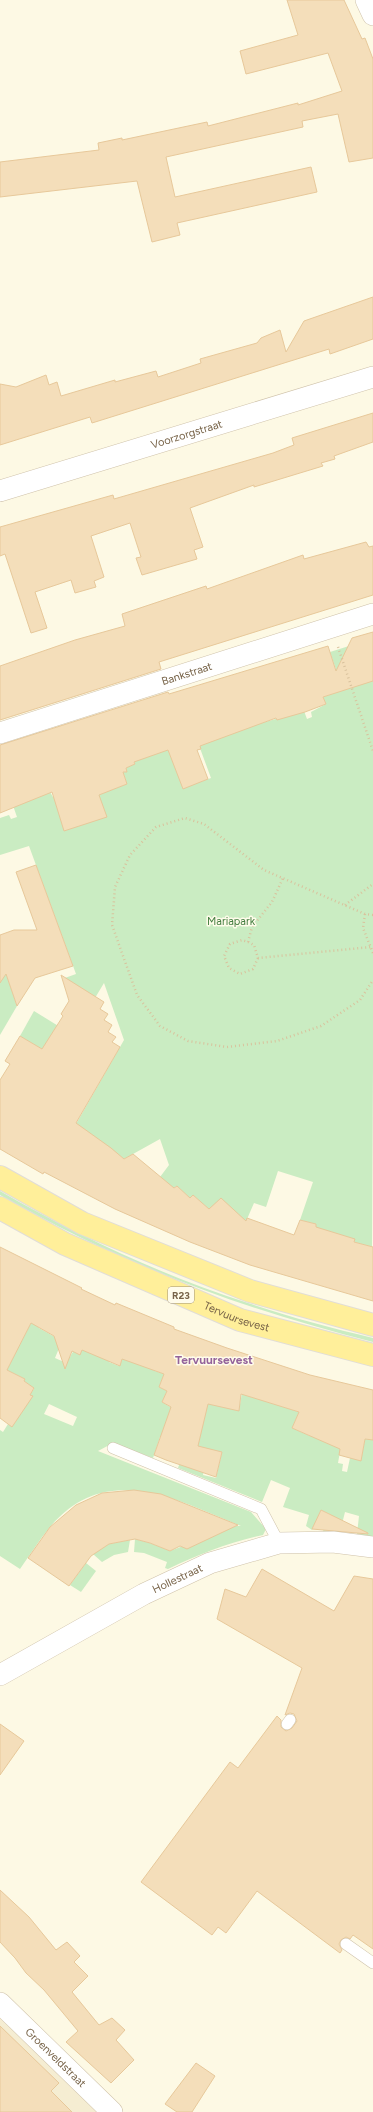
<svg xmlns="http://www.w3.org/2000/svg" width="373" height="2112" font-family="Figtree,sans-serif">
  <style>
    .residential { fill: #f5edd2 }
    .green { fill: #caecc2; fill-rule: evenodd }
    .building { fill: #f4deba; stroke: #e7c89a }
    .lines { fill: none; stroke-linecap: round; stroke-linejoin: round }
    .service-casing { stroke: #cfc2aa; stroke-width: 12 }
    .minor-casing { stroke: #cfc2aa; stroke-width: 22 }
    .primary-casing { stroke: #e1ddd7; stroke-width: 24 }
    .path { stroke: #d9c29d; stroke-width: 2.5; stroke-dasharray: 1 3; stroke-linecap: butt }
    .service { stroke: #fff; stroke-width: 11 }
    .minor { stroke: #fff; stroke-width: 21 }
    .primary { stroke: #ffef9a; stroke-width: 22 }
    .labels { text-anchor: middle; dominant-baseline: central; stroke-width: 3; stroke-linejoin: round; paint-order: stroke }
    .shield { fill: #fffceb; stroke: #a09179; stroke-width: 1 }
    .shield-label { font-size: 10px; font-weight: bold; fill: #776348 }
    .street-label { font-size: 11px; fill: #776348; stroke: #fffceb }
    .park-label { font-size: 11px; fill: #447e40; stroke: #fffceb }
    .neighbourhood-label { font-size: 12px; font-weight: bold; fill: #94639b; stroke: #fffceb }
  </style>
  <rect width="100%" height="100%" fill="#fdf9e4"/>
  <!-- residential -->
  <polygon class="residential" points="0,2010 107,2112 0,2112"/>
  <!-- green -->
  <g class="green">
    <polygon points="349,646 373,681 373,1065 369,1067 373,1065 372,1247 354,1242 355,1240 314,1233 316,1224 300,1220 313,1182 278,1171 266,1207 254,1203 244,1226 209,1209 193,1195 190,1198 177,1186 173,1188 160,1177 169,1165 160,1139 124,1159 76,1124 124,1040 104,983 95,998 62,979 76,974 29,846 0,855 0,818 9,815 11,819 17,817 10,797 50,792 53,797 80,787 116,788 127,784 123,772 127,771 126,768 135,764 130,753 167,748 200,782 211,778 194,732 258,724 304,711 307,719 312,717 311,712 326,704 323,697 343,690 330,652"/>
    <polygon points="1,959 17,1006 0,1035 0,960"/>
    <polygon points="34,1011 73,1035 58,1059 20,1036"/>
    <path d="M0,1191c78,45 161,84 248,112 41,14 83,25 125,35v4c-134,-34 -252,-78 -373,-147z"/>
    <path d="M33,1319l6,9 23,13 -7,17 9,4 3,-6 3,1c7,-16 29,-20 44,-25l42,37 -1,2 9,3 -5,13 8,4 -5,11 8,5 12,-27 57,30 3,-17 57,19 -7,16 18,8 34,-7 -6,34 5,1 -1,7 5,1 3,-14 11,2 4,-21 8,1v97l-16,-3 2,-18 -14,-4 -5,20 -19,3 10,-20 -10,-5 -9,20 -6,-4 3,-11 -26,-8 7,-19 -19,-8 -9,22 -84,-34 8,-22 -26,-9 -7,21 -40,-15 -15,8 153,61 15,17 -3,6c-34,7 -63,19 -95,34l-3,-1 2,-6 -23,-9 -10,-1 1,-13 15,4 20,8 66,-25h5c-64,-26 -135,-66 -191,1 -11,13 -20,28 -30,42l-20,-13v-126l3,2 5,-8 4,2 5,-6 -17,-12v-17l23,12 11,-14 -10,-8 1,-2 -18,-9zM118,1343l10,4 -9,19 -10,-4zM49,1404l28,13 -4,9 -29,-12zM222,1452l-6,26 -13,-3 4,-19z"/>
    <polygon points="130,1540 128,1552 114,1555 102,1562 93,1554 109,1544"/>
    <polygon points="86,1563 96,1571 81,1592 70,1585"/>
  </g>
  <!-- building -->
  <g class="building">
    <polygon points="287,0 344,0 362,39 365,38 373,59 373,158 349,162 338,114 302,121 303,127 166,157 175,197 311,167 317,192 177,223 180,235 152,242 137,181 0,197 0,162 99,150 98,143 122,138 122,140 207,122 208,126 298,103 298,105 342,91 328,53 246,74 240,51 298,35"/>
    <polygon points="373,297 373,339 330,354 329,349 92,423 90,417 0,445 0,384 16,387 46,375 49,385 57,382 61,396 115,380 115,382 156,371 158,377 201,363 200,359 257,343 261,338 280,330 286,352 304,321"/>
    <polygon points="373,413 373,442 334,456 335,459 321,463 323,466 254,487 254,485 190,508 203,547 194,550 197,559 142,575 136,558 141,557 130,523 91,536 104,577 94,581 96,587 75,593 71,580 35,592 47,628 31,633 5,554 0,556 0,527 113,495 114,499 273,453 294,445 292,438"/>
    <polygon points="366,542 369,547 373,546 373,595 159,662 161,669 0,720 0,666 75,640 125,626 122,614 206,586 207,589 303,555 304,559"/>
    <polygon points="373,632 373,681 323,697 326,704 305,712 277,720 276,718 200,746 201,749 197,750 208,779 183,789 168,750 134,762 135,764 126,768 127,772 123,772 127,784 99,795 107,817 64,831 52,792 0,813 0,745 168,692 169,694 328,646 336,671 352,638"/>
    <polygon points="36,865 73,966 35,978 17,1006 6,974 0,983 0,935 14,930 37,930 16,872"/>
    <polygon points="61,975 104,1002 100,1009 108,1014 104,1020 112,1025 108,1032 116,1037 112,1042 120,1047 76,1123 111,1148 124,1159 133,1154 174,1188 177,1186 190,1198 193,1195 209,1209 221,1198 246,1221 247,1218 294,1235 300,1220 316,1224 316,1227 355,1239 354,1242 373,1247 373,1301 250,1265 190,1242 115,1209 44,1172 43,1174 0,1149 0,1080 10,1064 5,1061 20,1036 42,1049 63,1016 61,1014 69,1001"/>
    <polygon points="0,1247 82,1288 81,1289 115,1305 116,1303 174,1327 174,1329 227,1348 310,1375 373,1390 373,1440 365,1439 361,1461 339,1455 340,1449 292,1428 299,1412 241,1394 239,1411 208,1404 198,1446 222,1452 216,1477 166,1460 154,1455 171,1407 162,1402 167,1391 159,1387 164,1374 122,1359 120,1366 82,1350 80,1355 72,1351 65,1369 54,1336 31,1323 7,1370 25,1379 24,1381 34,1388 30,1395 33,1396 12,1427 0,1418"/>
    <polygon points="134,1490 161,1494 238,1525 187,1549 180,1546 170,1551 150,1543 135,1539 109,1544 91,1556 69,1586 28,1558 50,1527 76,1505 102,1493"/>
    <polygon points="321,1510 368,1533 368,1534 312,1529"/>
    <polygon points="262,1569 334,1611 354,1576 373,1579 373,1949 353,1935 350,1939 346,1937 341,1940 339,1944 342,1950 340,1953 257,1891 226,1933 218,1927 212,1935 141,1882 230,1762 238,1768 277,1716 281,1720 281,1727 286,1731 292,1728 297,1721 294,1714 290,1713 285,1715 302,1668 217,1619 225,1589 246,1597"/>
    <polygon points="0,1724 24,1741 0,1775"/>
    <polygon points="0,1890 29,1917 56,1950 67,1942 80,1956 74,1962 88,1976 72,1992 99,2025 112,2018 125,2030 116,2040 134,2060 111,2083 66,2042 78,2031 44,1990 26,1973 15,1958 0,1942"/>
    <polygon points="0,2026 59,2083 51,2091 72,2112 0,2112"/>
    <polygon points="196,2063 215,2076 192,2112 177,2112 165,2104"/>
  </g>
  <g class="lines">
    <!-- service casing -->
    <g class="service-casing">
      <g id="service">
        <polyline points="113,1448 261,1509 279,1543"/>
        <polyline points="287,1724 290,1720"/>
        <polyline points="346,1944 373,1963"/>
      </g>
    </g>
    <!-- minor casing -->
    <g class="minor-casing">
      <g id="minor">
        <polyline points="366,0 373,15"/>
        <path id="s1" d="M0,491l373,-114"/>
        <path id="s2" d="M0,733l373,-119"/>
        <path id="s3" d="M0,1675l144,-81 66,-31 69,-20 54,-1 40,5"/>
        <path id="s4" d="M0,2003l112,109"/>
      </g>
    </g>
    <!-- primary casing -->
    <g class="primary-casing">
      <g id="primary">
        <polyline points="0,1177 82,1223 250,1291 373,1325"/>
        <path id="s5" d="M0,1208l65,36 175,76 133,35"/>
      </g>
    </g>
    <!-- path -->
    <g class="path">
      <polyline points="338,647 373,751"/>
      <polyline points="345,905 373,884"/>
      <polyline points="365,914 363,928 373,953"/>
      <polyline points="373,915 365,914 264,870 204,824 185,818 156,827 130,855 115,887 112,925 137,995 160,1026 188,1041 227,1047 277,1041 321,1026 360,1000 373,980"/>
      <polyline points="248,942 254,945 258,958 371,947"/>
      <polyline points="258,958 253,969 240,974 229,968 224,956 230,944 242,940 248,942 252,927 272,902 283,878"/>
    </g>
    <!-- service -->
    <use href="#service" class="service"/>
    <!-- minor -->
    <use href="#minor" class="minor"/>
    <!-- primary -->
    <use href="#primary" class="primary"/>
  </g>
  <g class="labels">
    <!-- shield labels -->
    <rect class="shield" x="168" y="1287" width="26" height="16" rx="3"/>
    <g class="shield-label">
      <text x="181" y="1295">R23</text>
    </g>
    <!-- street labels -->
    <g class="street-label">
      <text stroke="none"><textPath href="#s1" startOffset="195">Voorzorgstraat</textPath></text>
      <text stroke="none"><textPath href="#s2" startOffset="196">Bankstraat</textPath></text>
      <text stroke="none"><textPath href="#s5" startOffset="261">Tervuursevest</textPath></text>
      <text stroke="none"><textPath href="#s3" startOffset="202">Hollestraat</textPath></text>
      <text stroke="none"><textPath href="#s4" startOffset="78">Groenveldstraat</textPath></text>
    </g>
    <!-- park labels -->
    <g class="park-label">
      <text x="231" y="921">Mariapark</text>
    </g>
    <!-- neighbourhood labels -->
    <g class="neighbourhood-label">
      <text x="214" y="1360">Tervuursevest</text>
    </g>
  </g>
</svg>
